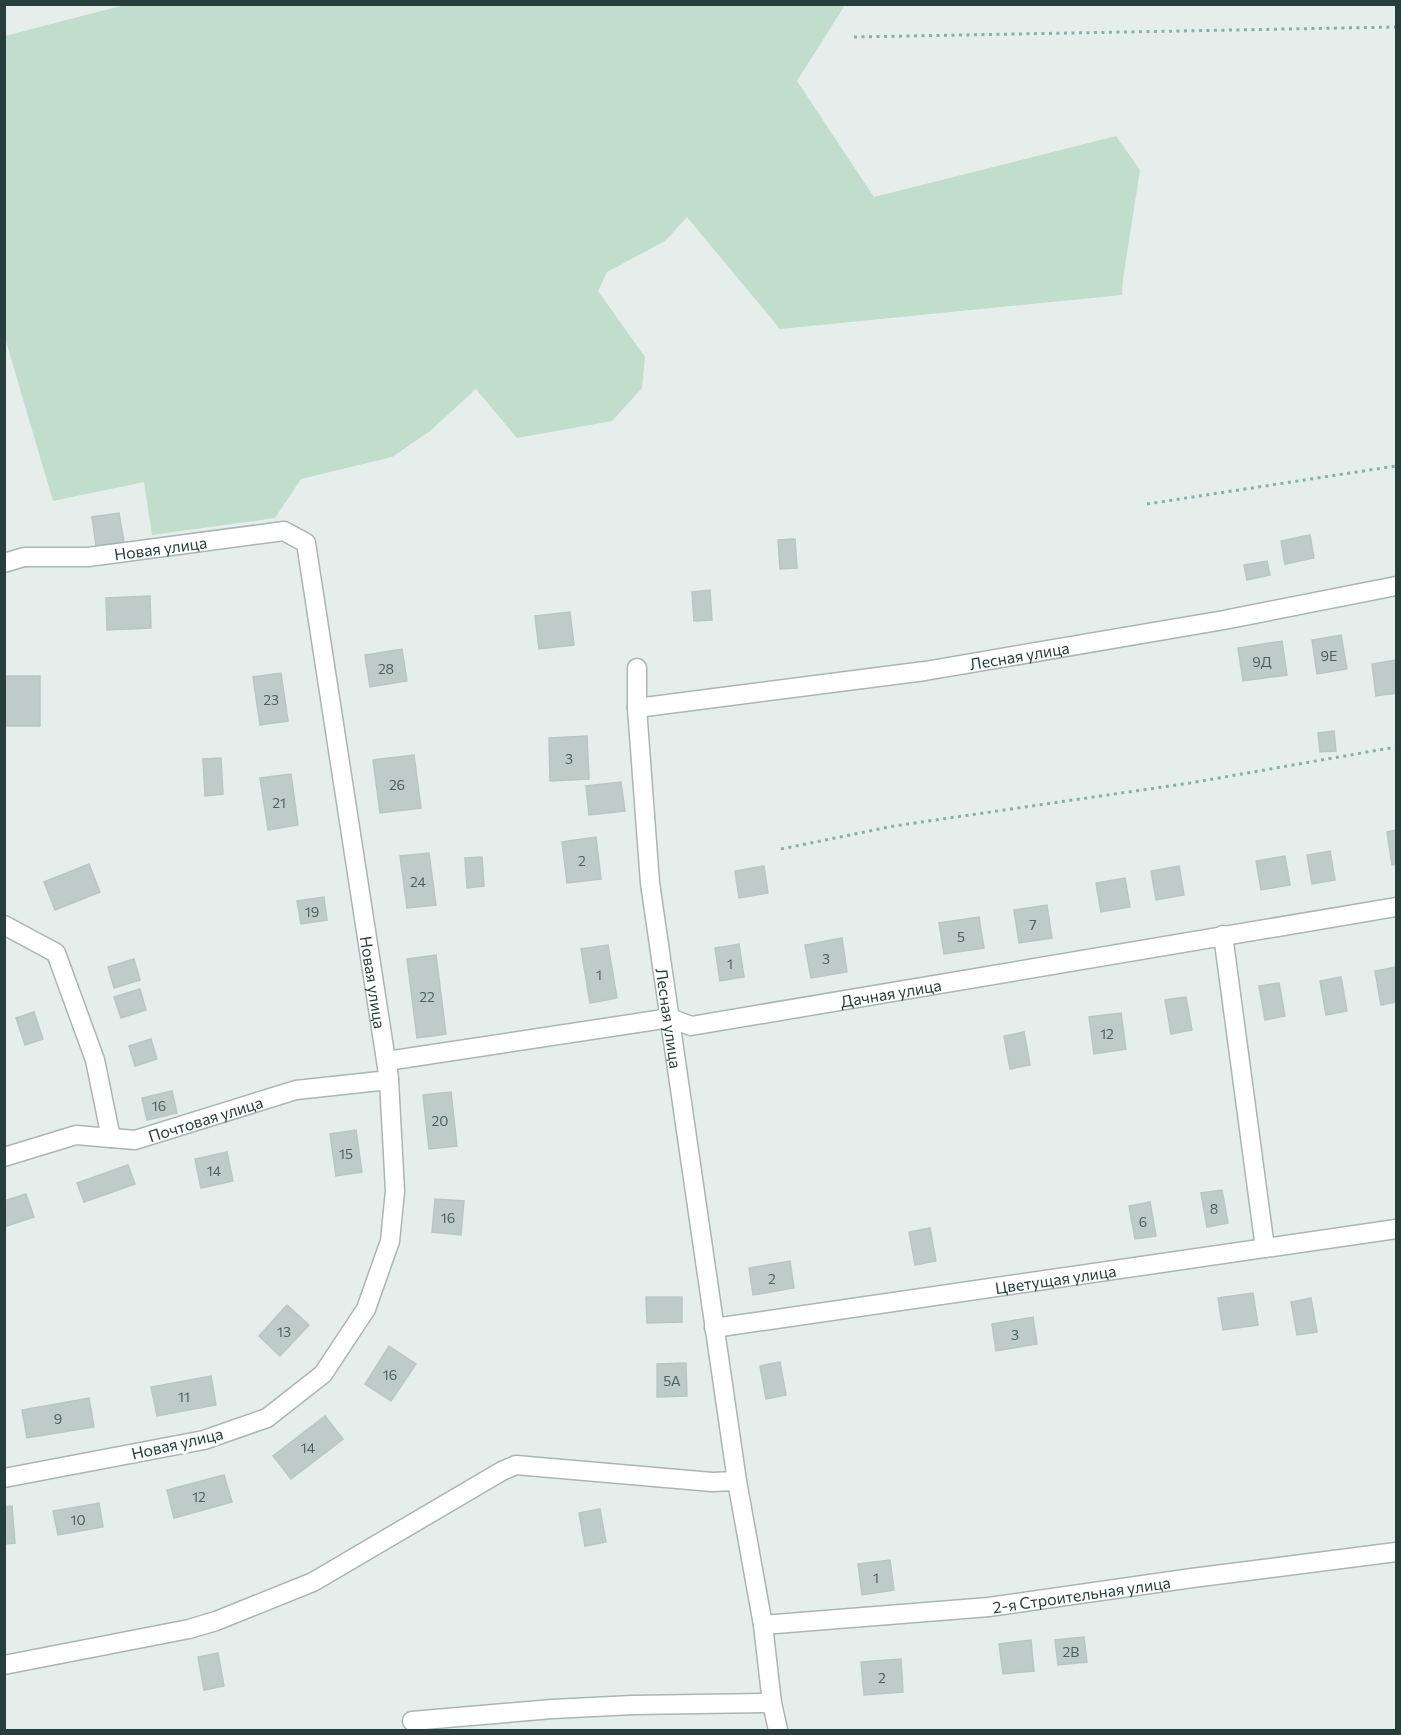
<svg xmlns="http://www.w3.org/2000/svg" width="1401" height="1735" font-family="Commissioner,sans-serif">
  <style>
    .green { fill: #c1ddcc }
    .building { fill: #becbc8; stroke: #b9c7c3; stroke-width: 1.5 }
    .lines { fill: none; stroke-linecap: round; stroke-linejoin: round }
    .minor-casing { stroke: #a9b6b3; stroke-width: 21 }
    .path { stroke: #89afa8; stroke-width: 3; stroke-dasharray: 3 4.5; stroke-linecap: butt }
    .minor { stroke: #fff; stroke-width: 18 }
    .labels { text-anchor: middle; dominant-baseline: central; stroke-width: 6; stroke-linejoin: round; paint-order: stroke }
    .number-label { font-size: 14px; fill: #4c625e }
    .street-label { font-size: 16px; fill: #263f3b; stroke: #f7faf9 }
  </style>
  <rect width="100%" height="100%" fill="#e6eeeb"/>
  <!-- green -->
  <polygon class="green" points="128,4 845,5 797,81 874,197 1116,136 1140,170 1123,279 1122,295 780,329 687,217 665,241 607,272 598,291 645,357 642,388 612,421 517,438 476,389 430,431 392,457 301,479 275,518 152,535 144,482 53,501 5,338 5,36"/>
  <!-- building -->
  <g class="building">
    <polygon points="119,513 124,542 96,546 92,517"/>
    <polygon points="1310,535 1314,558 1285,564 1281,541"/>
    <polygon points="795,539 797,568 780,569 778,540"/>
    <polygon points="1267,561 1270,575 1247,580 1244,565"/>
    <polygon points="710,590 712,620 694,621 692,592"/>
    <polygon points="150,596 151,628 107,630 106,598"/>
    <polygon points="570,612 574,645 539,649 535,616"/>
    <polygon points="1341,635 1347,669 1317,674 1312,640"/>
    <polygon points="1282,641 1287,675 1243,681 1238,648"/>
    <polygon points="402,649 407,681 370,687 365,655"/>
    <polygon points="1396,660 1396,693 1376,696 1372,664"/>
    <polygon points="281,673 288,721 260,725 253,677"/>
    <rect x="4" y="676" width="36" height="50"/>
    <polygon points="1334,731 1336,751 1320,752 1318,733"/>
    <polygon points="587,736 589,779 550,781 549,738"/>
    <polygon points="414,755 421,808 380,813 373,760"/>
    <polygon points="221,758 223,794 205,796 203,759"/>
    <polygon points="291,774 298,825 268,830 260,778"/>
    <polygon points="621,782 625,811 589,815 586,786"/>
    <polygon points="1396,830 1396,864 1392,865 1387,832"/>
    <polygon points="596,837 601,879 567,883 562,842"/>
    <polygon points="1330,851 1335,880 1312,884 1307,855"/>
    <polygon points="429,853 436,905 407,908 400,856"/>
    <polygon points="1285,856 1290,885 1261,890 1256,861"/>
    <polygon points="482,857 484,886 467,888 465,858"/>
    <polygon points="89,864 100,892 55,910 44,882"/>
    <polygon points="764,866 768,893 739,898 735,871"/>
    <polygon points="1179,866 1184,895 1156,900 1151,871"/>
    <polygon points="1125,878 1130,907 1101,912 1096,883"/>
    <polygon points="324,897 327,920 301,924 297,901"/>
    <polygon points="1047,905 1052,938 1019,943 1014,910"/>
    <polygon points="979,917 984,948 944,954 939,923"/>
    <polygon points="842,938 847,972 811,978 805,945"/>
    <polygon points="739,944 744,977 720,981 715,948"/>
    <polygon points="608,945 617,998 590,1003 581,949"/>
    <polygon points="436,955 446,1034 417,1038 407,959"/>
    <polygon points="134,959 140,980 114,988 108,967"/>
    <polygon points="1396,967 1396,1002 1381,1005 1375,971"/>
    <polygon points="1341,977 1347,1011 1326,1015 1320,981"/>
    <polygon points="1279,983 1285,1016 1265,1020 1259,986"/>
    <polygon points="140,989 146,1010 121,1018 114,997"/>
    <polygon points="1186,997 1192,1030 1171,1034 1165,1000"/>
    <polygon points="34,1012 43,1039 25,1045 16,1018"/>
    <polygon points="1121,1013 1126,1049 1094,1054 1089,1017"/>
    <polygon points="1024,1032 1030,1065 1010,1069 1004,1036"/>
    <polygon points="151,1039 157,1059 135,1066 129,1046"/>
    <polygon points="172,1091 177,1113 147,1120 142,1098"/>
    <polygon points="451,1092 457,1146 429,1149 423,1095"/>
    <polygon points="356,1130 362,1172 336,1176 330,1134"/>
    <polygon points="227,1152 233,1181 201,1188 195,1159"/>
    <polygon points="128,1165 135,1184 84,1202 77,1183"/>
    <polygon points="1222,1190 1228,1223 1207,1227 1201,1193"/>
    <polygon points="26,1194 34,1217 4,1227 4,1201"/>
    <polygon points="435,1199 464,1201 461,1235 432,1232"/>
    <polygon points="1150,1202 1156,1236 1135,1239 1129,1206"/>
    <polygon points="930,1228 936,1261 915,1265 909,1232"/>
    <polygon points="790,1261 794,1288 753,1295 749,1268"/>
    <polygon points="1253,1293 1258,1325 1223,1330 1218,1298"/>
    <polygon points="646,1297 682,1297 682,1322 647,1323"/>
    <polygon points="1311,1298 1317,1332 1297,1335 1291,1302"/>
    <polygon points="287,1305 309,1325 280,1356 259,1336"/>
    <polygon points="1033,1317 1037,1344 996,1351 992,1324"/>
    <polygon points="389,1346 416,1364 391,1401 365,1384"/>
    <polygon points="780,1362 786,1395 766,1399 760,1366"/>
    <polygon points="686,1363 687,1396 657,1397 657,1364"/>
    <polygon points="211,1376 216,1405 157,1416 151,1387"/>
    <polygon points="89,1398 94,1427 27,1438 22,1410"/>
    <polygon points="325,1416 343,1439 291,1479 273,1456"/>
    <polygon points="224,1475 232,1502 174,1518 167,1490"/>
    <polygon points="99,1503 103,1527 58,1535 53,1511"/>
    <polygon points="12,1506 15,1543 4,1544 4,1507"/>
    <polygon points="600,1509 606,1542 585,1546 579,1513"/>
    <polygon points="890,1560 894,1590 862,1595 858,1564"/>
    <polygon points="1084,1637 1087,1662 1058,1665 1055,1640"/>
    <polygon points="1031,1640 1034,1671 1003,1674 999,1644"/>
    <polygon points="218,1653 224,1686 204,1690 198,1657"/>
    <polygon points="901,1659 903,1692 864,1695 861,1662"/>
  </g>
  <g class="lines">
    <!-- minor casing -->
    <g class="minor-casing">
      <g id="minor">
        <path id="s1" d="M4,563l20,-6h64l196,-26 22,12 83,537 6,111 -5,50 -24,68 -43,65 -56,44 -63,22 -200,38"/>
        <path id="s2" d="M637,668v40l13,175 87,598 26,144 9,78 6,27"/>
        <path id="s3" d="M637,708l288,-37 299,-51 172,-34"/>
        <polyline points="4,925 56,953 95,1060 111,1138"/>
        <polyline points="1223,935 1265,1248"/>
        <path id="s4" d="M4,1157l72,-22 59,5 161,-50 93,-10 -2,-19 283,-43 21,8 705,-119"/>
        <path id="s5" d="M714,1328l682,-99"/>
        <path id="s6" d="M763,1625l226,-18 203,-29 204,-26"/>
        <polyline points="4,1665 189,1629 216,1621 313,1582 502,1471 516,1465 712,1482 737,1481"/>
        <polyline points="412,1721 552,1709 633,1705 772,1703"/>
      </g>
    </g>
    <!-- path -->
    <g class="path">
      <polyline points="854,37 1396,27"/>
      <polyline points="1147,504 1396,466"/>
      <polyline points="781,849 894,826 1190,783 1396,747"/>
    </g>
    <!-- minor -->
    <use href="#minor" class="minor"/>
  </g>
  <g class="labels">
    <!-- number labels -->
    <g class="number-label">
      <text x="1329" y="655">9Е</text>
      <text x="1262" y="661">9Д</text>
      <text x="386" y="668">28</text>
      <text x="271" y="699">23</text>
      <text x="569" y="758">3</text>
      <text x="397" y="784">26</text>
      <text x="279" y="802">21</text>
      <text x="582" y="860">2</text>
      <text x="418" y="881">24</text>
      <text x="312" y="911">19</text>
      <text x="1033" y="924">7</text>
      <text x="961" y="936">5</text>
      <text x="826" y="958">3</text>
      <text x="730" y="963">1</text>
      <text x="599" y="974">1</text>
      <text x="427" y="996">22</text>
      <text x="1107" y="1033">12</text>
      <text x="159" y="1105">16</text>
      <text x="440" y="1120">20</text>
      <text x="346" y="1153">15</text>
      <text x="214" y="1170">14</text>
      <text x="1214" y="1208">8</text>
      <text x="448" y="1217">16</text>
      <text x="1143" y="1221">6</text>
      <text x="772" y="1278">2</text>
      <text x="284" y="1331">13</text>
      <text x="1015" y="1334">3</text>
      <text x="390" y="1374">16</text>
      <text x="672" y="1380">5А</text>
      <text x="184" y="1396">11</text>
      <text x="58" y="1418">9</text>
      <text x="308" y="1447">14</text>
      <text x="199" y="1496">12</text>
      <text x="78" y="1519">10</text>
      <text x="876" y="1577">1</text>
      <text x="1071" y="1651">2В</text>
      <text x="882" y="1677">2</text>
    </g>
    <!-- street labels -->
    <g class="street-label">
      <text stroke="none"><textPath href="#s1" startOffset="158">Новая улица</textPath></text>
      <text stroke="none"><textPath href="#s3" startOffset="386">Лесная улица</textPath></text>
      <text stroke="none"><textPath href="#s1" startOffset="752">Новая улица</textPath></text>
      <text stroke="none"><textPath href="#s4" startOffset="927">Дачная улица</textPath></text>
      <text stroke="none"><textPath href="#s2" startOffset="352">Лесная улица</textPath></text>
      <text stroke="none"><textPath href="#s4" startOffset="208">Почтовая улица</textPath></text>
      <text stroke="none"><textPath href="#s5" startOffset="345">Цветущая улица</textPath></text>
      <text transform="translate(177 1443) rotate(-13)">Новая улица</text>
      <text stroke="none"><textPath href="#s6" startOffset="320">2-я Строительная улица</textPath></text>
    </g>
  </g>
  <!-- border -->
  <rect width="1401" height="1735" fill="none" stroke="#263f3b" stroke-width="12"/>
</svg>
